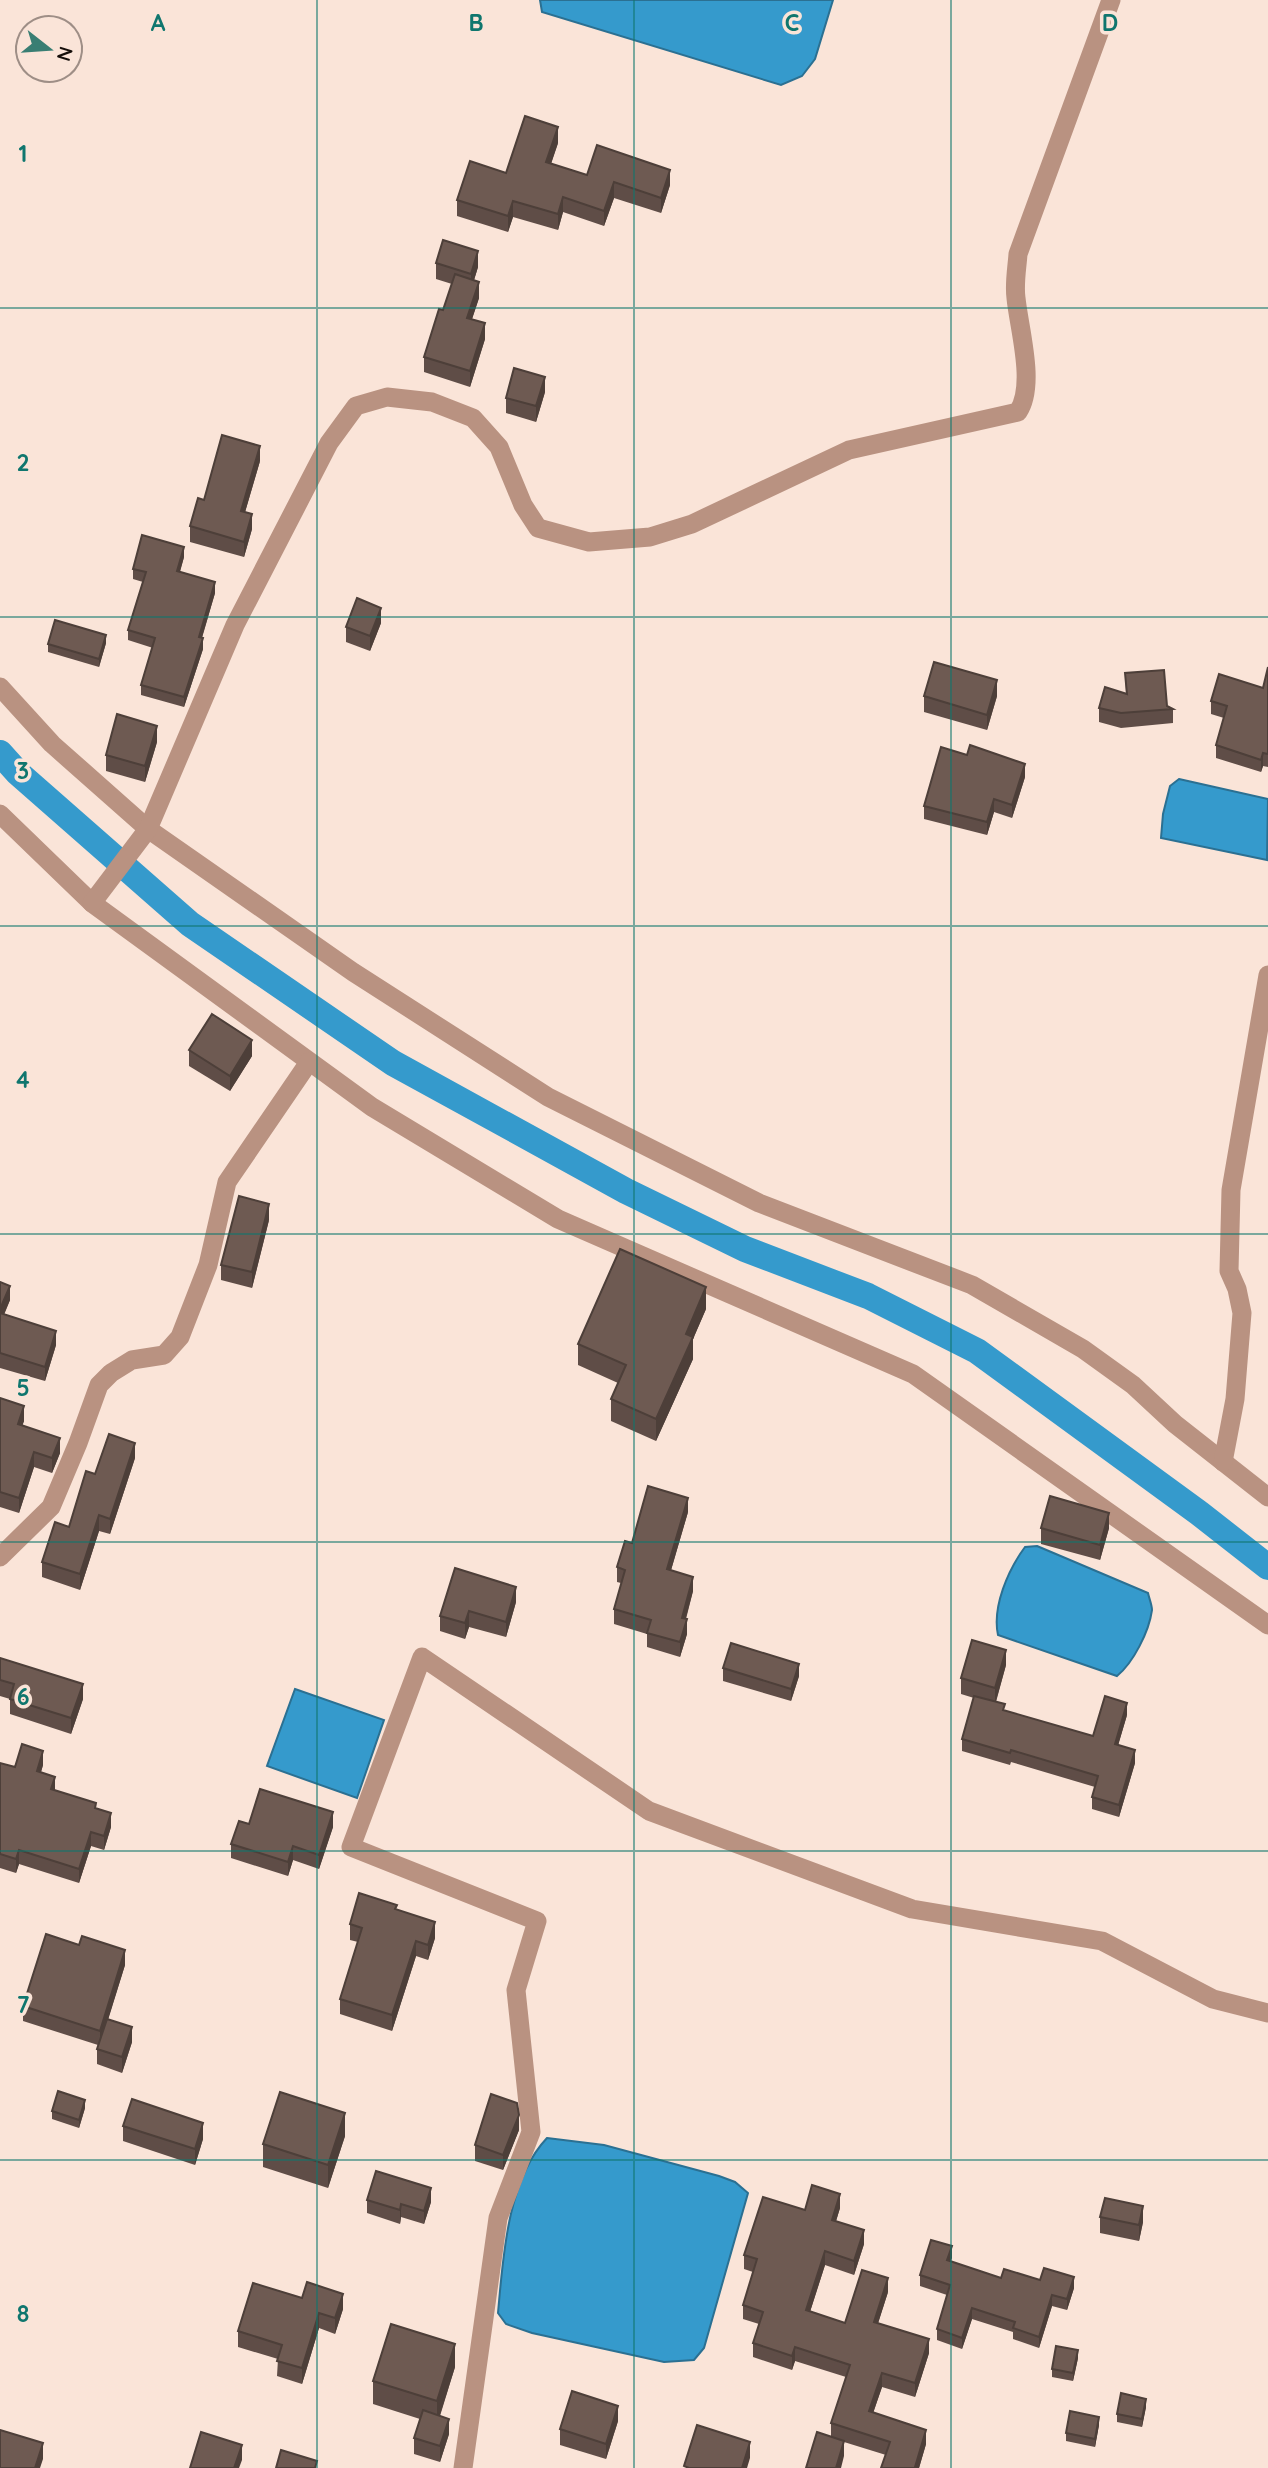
<svg xmlns="http://www.w3.org/2000/svg" width="1268" height="2468" font-family="Quicksand,sans-serif">
  <style>
    .water { fill: #359acc; stroke: #2b7092; stroke-width: 2 }
    .lines { fill: none; stroke-linecap: round; stroke-linejoin: round }
    .canal { stroke: #359acc; stroke-width: 26 }
    .minor { stroke: #b99281; stroke-width: 19 }
    .wall { fill: #5f4d47 }
    .shaded-wall { fill: #4d3f39 }
    .building { fill: #6e5a52; stroke: #4d3f39; stroke-width: 2 }
    .grid { fill: none; stroke: #0f766e; stroke-width: 2; stroke-opacity: 0.55 }
    .grid-label { font-size: 23px; text-anchor: middle; font-weight: bold; fill: #0f766e; stroke: #fae4d8; stroke-width: 7; stroke-linejoin: round; paint-order: stroke }
  </style>
  <rect width="100%" height="100%" fill="#fae4d8"/>
  <!-- water -->
  <g class="water">
    <polygon points="540,0 833,0 815,59 802,76 781,85 542,12"/>
    <polygon points="1179,779 1268,799 1267,860 1161,838 1163,814 1170,786"/>
    <path d="M1037,1546l111,47c1,5 4,12 4,17 -3,22 -19,53 -35,66l-119,-41c-6,-28 10,-65 27,-88z"/>
    <polygon points="295,1689 384,1720 357,1798 267,1766"/>
    <path d="M547,2138l57,7 115,31 16,6 13,11 -44,155 -10,12 -30,2 -132,-29 -26,-9 -8,-11c5,-54 9,-133 49,-175z"/>
  </g>
  <g class="lines">
    <!-- canal -->
    <polyline class="canal" points="0,753 18,773 190,924 393,1063 626,1191 745,1249 868,1296 977,1351 1199,1513 1268,1567"/>
    <!-- minor -->
    <g class="minor">
      <polyline points="0,687 52,744 148,829 353,972 548,1097 759,1203 972,1285 1083,1349 1133,1385 1175,1424 1268,1497"/>
      <polyline points="0,814 92,903 372,1107 558,1219 913,1374 1268,1625"/>
      <path d="M92,903l56,-74 87,-204 94,-182 27,-37 31,-9 45,5 41,16 26,29 24,58 15,23 51,14 61,-5 42,-13 157,-74 169,-38c18,-27 1,-83 -2,-114 -2,-14 1,-30 2,-44l93,-254"/>
      <polyline points="1223,1462 1235,1399 1242,1313 1237,1289 1229,1271 1231,1190 1268,975"/>
      <polyline points="0,1557 51,1507 78,1443 99,1385 111,1373 132,1360 164,1355 180,1337 208,1265 227,1182 309,1062"/>
      <polyline points="463,2468 498,2218 531,2132 516,1990 537,1921 351,1847 422,1657 649,1811 912,1909 1102,1941 1213,1999 1268,2013"/>
    </g>
  </g>
  <!-- wall -->
  <g class="wall">
    <polygon points="558,143 551,164 587,175 670,185 661,213 614,198 604,226 563,212 558,230 513,217 508,232 457,216 457,200"/>
    <polygon points="436,263 478,267 474,280 479,298 472,319 485,339 470,387 424,372 424,357 443,310 452,284 436,279"/>
    <polygon points="545,392 536,422 506,413 506,398"/>
    <polygon points="260,461 245,512 252,529 244,557 190,542 190,526 204,500"/>
    <polygon points="184,557 180,572 215,593 202,638 203,649 184,707 141,695 141,685 153,648 128,640 128,630 143,582 133,579 133,569"/>
    <polygon points="381,623 370,651 346,642 346,627"/>
    <polygon points="106,643 99,667 48,652 48,644"/>
    <polygon points="1268,667 1268,767 1263,766 1261,772 1216,758 1216,745 1224,718 1211,714 1211,701 1263,688"/>
    <polygon points="1125,673 1167,706 1173,709 1173,723 1121,728 1099,722 1099,708 1126,693"/>
    <polygon points="924,696 997,696 987,730 924,712"/>
    <polygon points="157,742 145,782 106,771 106,755"/>
    <polygon points="1025,777 1012,818 994,812 987,835 924,819 924,806"/>
    <polygon points="189,1050 252,1056 230,1091 189,1066"/>
    <polygon points="269,1220 252,1288 221,1280 221,1265"/>
    <polygon points="0,1282 10,1300 4,1315 56,1345 45,1381 0,1368"/>
    <polygon points="706,1309 693,1339 693,1359 656,1441 611,1421 611,1399 618,1383 578,1365 578,1344"/>
    <polygon points="0,1398 24,1421 22,1425 60,1453 52,1473 34,1467 19,1513 0,1507"/>
    <polygon points="135,1458 110,1534 99,1531 80,1590 42,1577 42,1562 69,1527 95,1474"/>
    <polygon points="688,1512 671,1570 693,1591 686,1619 687,1634 680,1657 647,1647 647,1634 614,1624 614,1609 621,1583 617,1582 617,1567 632,1543"/>
    <polygon points="1041,1528 1109,1528 1100,1560 1041,1544"/>
    <polygon points="516,1602 506,1637 469,1627 465,1639 440,1631 440,1616"/>
    <polygon points="0,1658 83,1699 71,1734 10,1714 10,1699 0,1696"/>
    <polygon points="1006,1665 996,1702 1005,1711 1093,1736 1127,1715 1118,1745 1135,1763 1119,1817 1092,1809 1092,1797 1095,1787 1011,1762 1010,1765 962,1751 962,1739 974,1698 961,1694 961,1678"/>
    <polygon points="723,1668 799,1676 791,1701 723,1681"/>
    <polygon points="0,1763 15,1767 43,1765 41,1772 55,1791 96,1808 111,1827 104,1850 91,1846 79,1883 19,1864 16,1873 0,1868"/>
    <polygon points="249,1824 333,1827 319,1869 293,1860 288,1876 231,1858 231,1844"/>
    <polygon points="397,1910 435,1938 428,1960 416,1956 392,2031 340,2014 340,1999 358,1942 350,1940 350,1924"/>
    <polygon points="79,1945 125,1965 108,2019 132,2042 122,2073 97,2064 97,2049 98,2045 23,2021 23,2006"/>
    <polygon points="85,2108 79,2128 52,2119 52,2111"/>
    <polygon points="123,2126 203,2139 195,2165 123,2141"/>
    <polygon points="519,2130 503,2170 475,2161 475,2145"/>
    <polygon points="345,2136 328,2188 263,2167 263,2144"/>
    <polygon points="367,2200 431,2202 424,2224 401,2217 400,2224 367,2213"/>
    <polygon points="840,2208 836,2221 864,2244 854,2275 825,2265 810,2312 845,2323 888,2292 878,2323 929,2353 915,2397 882,2387 873,2413 926,2444 919,2468 886,2455 844,2442 844,2456 831,2436 831,2423 846,2377 795,2361 792,2370 753,2357 753,2343 759,2324 743,2319 743,2305 753,2272 744,2269 744,2255 805,2210"/>
    <polygon points="1100,2217 1143,2222 1139,2241 1100,2233"/>
    <polygon points="952,2258 950,2261 1001,2278 1040,2280 1074,2288 1067,2310 1052,2306 1039,2348 1013,2339 1013,2332 972,2319 962,2349 937,2340 937,2329 947,2295 920,2286 920,2275"/>
    <polygon points="302,2298 343,2309 335,2334 319,2328 302,2384 277,2376 278,2359 238,2347 238,2331"/>
    <polygon points="1078,2358 1073,2381 1052,2377 1052,2369"/>
    <polygon points="455,2367 440,2416 449,2434 440,2462 414,2454 414,2438 420,2419 373,2404 373,2381"/>
    <polygon points="1146,2407 1142,2427 1117,2422 1117,2414"/>
    <polygon points="618,2421 606,2459 560,2445 560,2429"/>
    <polygon points="1099,2425 1095,2447 1066,2441 1066,2433"/>
  </g>
  <!-- shaded-wall -->
  <g class="shaded-wall">
    <polygon points="558,127 558,143 546,178 546,162"/>
    <polygon points="670,170 670,185 661,213 661,198"/>
    <polygon points="614,182 614,198 604,226 604,211"/>
    <polygon points="563,197 563,212 558,230 558,214"/>
    <polygon points="513,201 513,217 508,232 508,216"/>
    <polygon points="478,251 478,267 471,290 471,274"/>
    <polygon points="479,282 479,298 467,334 467,318"/>
    <polygon points="485,323 485,339 470,387 470,371"/>
    <polygon points="545,377 545,392 536,422 536,406"/>
    <polygon points="260,446 260,461 241,526 241,511"/>
    <polygon points="252,514 252,529 244,557 244,542"/>
    <polygon points="184,547 184,557 177,581 177,571"/>
    <polygon points="215,582 215,593 199,647 199,637"/>
    <polygon points="381,608 381,623 370,651 370,636"/>
    <polygon points="106,635 106,643 99,667 99,659"/>
    <polygon points="203,638 203,649 184,707 184,697"/>
    <polygon points="997,680 997,696 987,730 987,715"/>
    <polygon points="157,726 157,742 145,782 145,766"/>
    <polygon points="1263,753 1263,766 1261,772 1261,760"/>
    <polygon points="1025,764 1025,777 1012,818 1012,805"/>
    <polygon points="994,799 994,812 987,835 987,822"/>
    <polygon points="252,1040 252,1056 230,1091 230,1076"/>
    <polygon points="269,1204 269,1220 252,1288 252,1272"/>
    <polygon points="10,1286 10,1300 0,1323 0,1309"/>
    <polygon points="706,1287 706,1309 693,1339 693,1359 656,1441 656,1419 686,1334"/>
    <polygon points="56,1331 56,1345 45,1381 45,1367"/>
    <polygon points="24,1406 24,1421 18,1439 18,1424"/>
    <polygon points="60,1438 60,1453 52,1473 52,1458"/>
    <polygon points="135,1443 135,1458 110,1534 110,1519"/>
    <polygon points="34,1452 34,1467 19,1513 19,1498"/>
    <polygon points="688,1498 688,1512 667,1584 667,1569"/>
    <polygon points="1109,1513 1109,1528 1100,1560 1100,1545"/>
    <polygon points="99,1515 99,1531 80,1590 80,1574"/>
    <polygon points="693,1577 693,1591 682,1632 682,1618"/>
    <polygon points="516,1587 516,1602 506,1637 506,1622"/>
    <polygon points="469,1611 469,1627 465,1639 465,1623"/>
    <polygon points="687,1619 687,1634 680,1657 680,1642"/>
    <polygon points="1006,1650 1006,1665 995,1704 995,1688"/>
    <polygon points="799,1664 799,1676 791,1701 791,1689"/>
    <polygon points="83,1684 83,1699 71,1734 71,1718"/>
    <polygon points="1127,1703 1127,1715 1115,1756 1115,1744"/>
    <polygon points="1135,1750 1135,1763 1119,1817 1119,1805"/>
    <polygon points="43,1751 43,1765 37,1785 37,1771"/>
    <polygon points="55,1777 55,1791 51,1789"/>
    <polygon points="333,1812 333,1827 319,1869 319,1855"/>
    <polygon points="111,1813 111,1827 104,1850 104,1836"/>
    <polygon points="91,1832 91,1846 79,1883 79,1869"/>
    <polygon points="293,1846 293,1860 288,1876 288,1862"/>
    <polygon points="19,1850 19,1864 16,1873 16,1859"/>
    <polygon points="435,1922 435,1938 428,1960 428,1945"/>
    <polygon points="416,1941 416,1956 392,2031 392,2015"/>
    <polygon points="125,1950 125,1965 100,2046 100,2031"/>
    <polygon points="132,2027 132,2042 122,2073 122,2057"/>
    <polygon points="85,2100 85,2108 79,2128 79,2120"/>
    <polygon points="345,2113 345,2136 328,2188 328,2165"/>
    <polygon points="519,2115 519,2130 503,2170 503,2155"/>
    <polygon points="203,2123 203,2139 195,2165 195,2149"/>
    <polygon points="431,2188 431,2202 424,2224 424,2211"/>
    <polygon points="840,2194 840,2208 832,2234 832,2220"/>
    <polygon points="401,2204 401,2217 400,2224 400,2210"/>
    <polygon points="1143,2206 1143,2222 1139,2241 1139,2225"/>
    <polygon points="864,2230 864,2244 854,2275 854,2261"/>
    <polygon points="952,2246 952,2258 947,2271 947,2260"/>
    <polygon points="825,2251 825,2265 806,2324 806,2310"/>
    <polygon points="1074,2277 1074,2288 1067,2310 1067,2299"/>
    <polygon points="888,2278 888,2292 874,2336 874,2322"/>
    <polygon points="343,2294 343,2309 335,2334 335,2318"/>
    <polygon points="1052,2295 1052,2306 1039,2348 1039,2337"/>
    <polygon points="972,2308 972,2319 962,2349 962,2338"/>
    <polygon points="319,2313 319,2328 302,2384 302,2368"/>
    <polygon points="929,2339 929,2353 915,2397 915,2383"/>
    <polygon points="455,2344 455,2367 437,2424 437,2401"/>
    <polygon points="795,2347 795,2361 792,2370 792,2356"/>
    <polygon points="1078,2350 1078,2358 1073,2381 1073,2373"/>
    <polygon points="882,2373 882,2387 869,2425 869,2411"/>
    <polygon points="1146,2399 1146,2407 1142,2427 1142,2419"/>
    <polygon points="618,2406 618,2421 606,2459 606,2444"/>
    <polygon points="1099,2417 1099,2425 1095,2447 1095,2439"/>
    <polygon points="449,2419 449,2434 440,2462 440,2446"/>
    <polygon points="926,2430 926,2444 919,2468 915,2468"/>
    <polygon points="844,2441 844,2456 841,2468 836,2468"/>
    <polygon points="750,2442 750,2458 747,2468 742,2468"/>
    <polygon points="43,2443 43,2459 40,2468 35,2468"/>
    <polygon points="242,2445 242,2460 239,2468 234,2468"/>
  </g>
  <!-- building -->
  <g class="building">
    <polygon points="525,116 558,127 546,162 587,175 597,145 670,170 661,198 614,182 604,211 563,197 558,214 513,201 508,216 457,200 470,161 506,173"/>
    <polygon points="443,240 478,251 471,274 436,263"/>
    <polygon points="455,274 479,282 467,318 485,323 470,371 424,357 439,309 443,310"/>
    <polygon points="514,368 545,377 536,406 506,398"/>
    <polygon points="222,435 260,446 241,511 252,514 244,542 190,526 198,498 204,500"/>
    <polygon points="142,535 184,547 177,571 215,582 199,637 203,638 184,697 141,685 155,638 128,630 146,572 133,569"/>
    <polygon points="357,598 381,608 370,636 346,627"/>
    <polygon points="55,620 106,635 99,659 48,644"/>
    <polygon points="934,662 997,680 987,715 924,696"/>
    <polygon points="1268,667 1268,754 1263,753 1261,760 1216,745 1227,706 1211,701 1219,674 1263,688"/>
    <polygon points="1164,670 1167,706 1173,709 1121,713 1099,708 1105,687 1127,694 1125,673"/>
    <polygon points="117,714 157,726 145,766 106,755"/>
    <polygon points="970,745 1025,764 1012,805 994,799 987,822 924,806 941,747 967,755"/>
    <polygon points="212,1014 252,1040 230,1076 189,1050"/>
    <polygon points="239,1196 269,1204 252,1272 221,1265"/>
    <polygon points="620,1249 706,1287 686,1334 693,1337 656,1419 611,1399 626,1365 578,1344"/>
    <polygon points="0,1282 10,1286 0,1309"/>
    <polygon points="0,1313 56,1331 45,1367 0,1353"/>
    <polygon points="0,1398 24,1406 18,1424 60,1438 52,1458 34,1452 19,1498 0,1492"/>
    <polygon points="109,1434 135,1443 110,1519 99,1515 80,1574 42,1562 55,1522 69,1527 86,1471 95,1474"/>
    <polygon points="648,1486 688,1498 667,1569 693,1577 682,1618 687,1619 680,1642 647,1633 651,1620 614,1609 625,1570 617,1567 625,1541 632,1543"/>
    <polygon points="1050,1496 1109,1513 1100,1545 1041,1528"/>
    <polygon points="455,1568 516,1587 506,1622 469,1611 465,1623 440,1616"/>
    <polygon points="972,1640 1006,1650 995,1688 961,1678"/>
    <polygon points="731,1643 799,1664 791,1689 723,1668"/>
    <polygon points="0,1658 83,1684 71,1718 10,1699 14,1684 0,1680"/>
    <polygon points="974,1696 1005,1704 1003,1710 1093,1736 1105,1696 1127,1703 1115,1744 1135,1750 1119,1805 1092,1797 1098,1776 1011,1750 1010,1753 962,1739"/>
    <polygon points="22,1744 43,1751 37,1771 55,1777 51,1789 96,1803 95,1808 111,1813 104,1836 91,1832 79,1869 19,1850 16,1859 0,1854 0,1763 15,1767"/>
    <polygon points="260,1789 333,1812 319,1855 293,1846 288,1862 231,1844 239,1821 249,1824"/>
    <polygon points="359,1893 397,1905 395,1909 435,1922 428,1945 416,1941 392,2015 340,1999 362,1928 350,1924"/>
    <polygon points="46,1934 79,1945 82,1936 125,1950 100,2031 23,2006"/>
    <polygon points="107,2019 132,2027 122,2057 97,2049"/>
    <polygon points="58,2091 85,2100 79,2120 52,2111"/>
    <polygon points="280,2092 345,2113 328,2165 263,2144"/>
    <polygon points="491,2094 517,2103 519,2115 503,2155 475,2145"/>
    <polygon points="132,2099 203,2123 195,2149 123,2126"/>
    <polygon points="376,2171 431,2188 424,2211 401,2204 400,2210 367,2200"/>
    <polygon points="812,2185 840,2194 832,2220 864,2230 854,2261 825,2251 806,2310 845,2323 862,2270 888,2278 874,2322 929,2339 915,2383 882,2373 869,2411 926,2430 915,2467 918,2468 881,2468 890,2442 831,2423 850,2365 795,2347 792,2356 753,2343 763,2312 743,2305 757,2259 744,2255 763,2197 805,2210"/>
    <polygon points="1105,2198 1143,2206 1139,2225 1100,2217"/>
    <polygon points="931,2240 952,2246 947,2260 1001,2278 1004,2269 1040,2280 1044,2268 1074,2277 1067,2299 1052,2295 1039,2337 1013,2328 1015,2322 972,2308 962,2338 937,2329 950,2285 920,2275"/>
    <polygon points="307,2282 343,2294 335,2318 319,2313 302,2368 277,2361 282,2345 238,2331 253,2283 302,2298"/>
    <polygon points="391,2324 455,2344 437,2401 373,2381"/>
    <polygon points="1056,2346 1078,2350 1073,2373 1052,2369"/>
    <polygon points="572,2391 618,2406 606,2444 560,2429"/>
    <polygon points="1121,2393 1146,2399 1142,2419 1117,2414"/>
    <polygon points="423,2410 449,2419 440,2446 414,2438"/>
    <polygon points="1070,2411 1099,2417 1095,2439 1066,2433"/>
    <polygon points="697,2425 750,2442 742,2468 689,2468 684,2466"/>
    <polygon points="0,2430 43,2443 35,2468 0,2468"/>
    <polygon points="201,2432 242,2445 234,2468 190,2468"/>
    <polygon points="817,2432 844,2441 836,2468 806,2468"/>
    <polygon points="281,2450 317,2461 315,2468 276,2468"/>
  </g>
  <!-- grid -->
  <path class="grid" d="M317,0v2468M634,0v2468M951,0v2468M0,308h1268M0,617h1268M0,926h1268M0,1234h1268M0,1542h1268M0,1851h1268M0,2160h1268"/>
  <g class="grid-label">
    <text x="158" y="31">A</text>
    <text x="476" y="31">B</text>
    <text x="792" y="31">C</text>
    <text x="1110" y="31">D</text>
    <text x="23" y="162">1</text>
    <text x="23" y="471">2</text>
    <text x="23" y="779">3</text>
    <text x="23" y="1088">4</text>
    <text x="23" y="1396">5</text>
    <text x="23" y="1705">6</text>
    <text x="23" y="2013">7</text>
    <text x="23" y="2322">8</text>
  </g>
  <!-- north arrow -->
  <g transform="translate(49 49) rotate(107)"><circle r="33" fill="#fae4d8" stroke="#9e8e86" stroke-width="2"/>
  <path d="M0-5L12 26L0 18L-12 26Z" fill="#397e73"/>
  <text y="-10" font-size="19" font-weight="bold" text-anchor="middle" fill="#150e0a">N</text>
  </g>
</svg>
